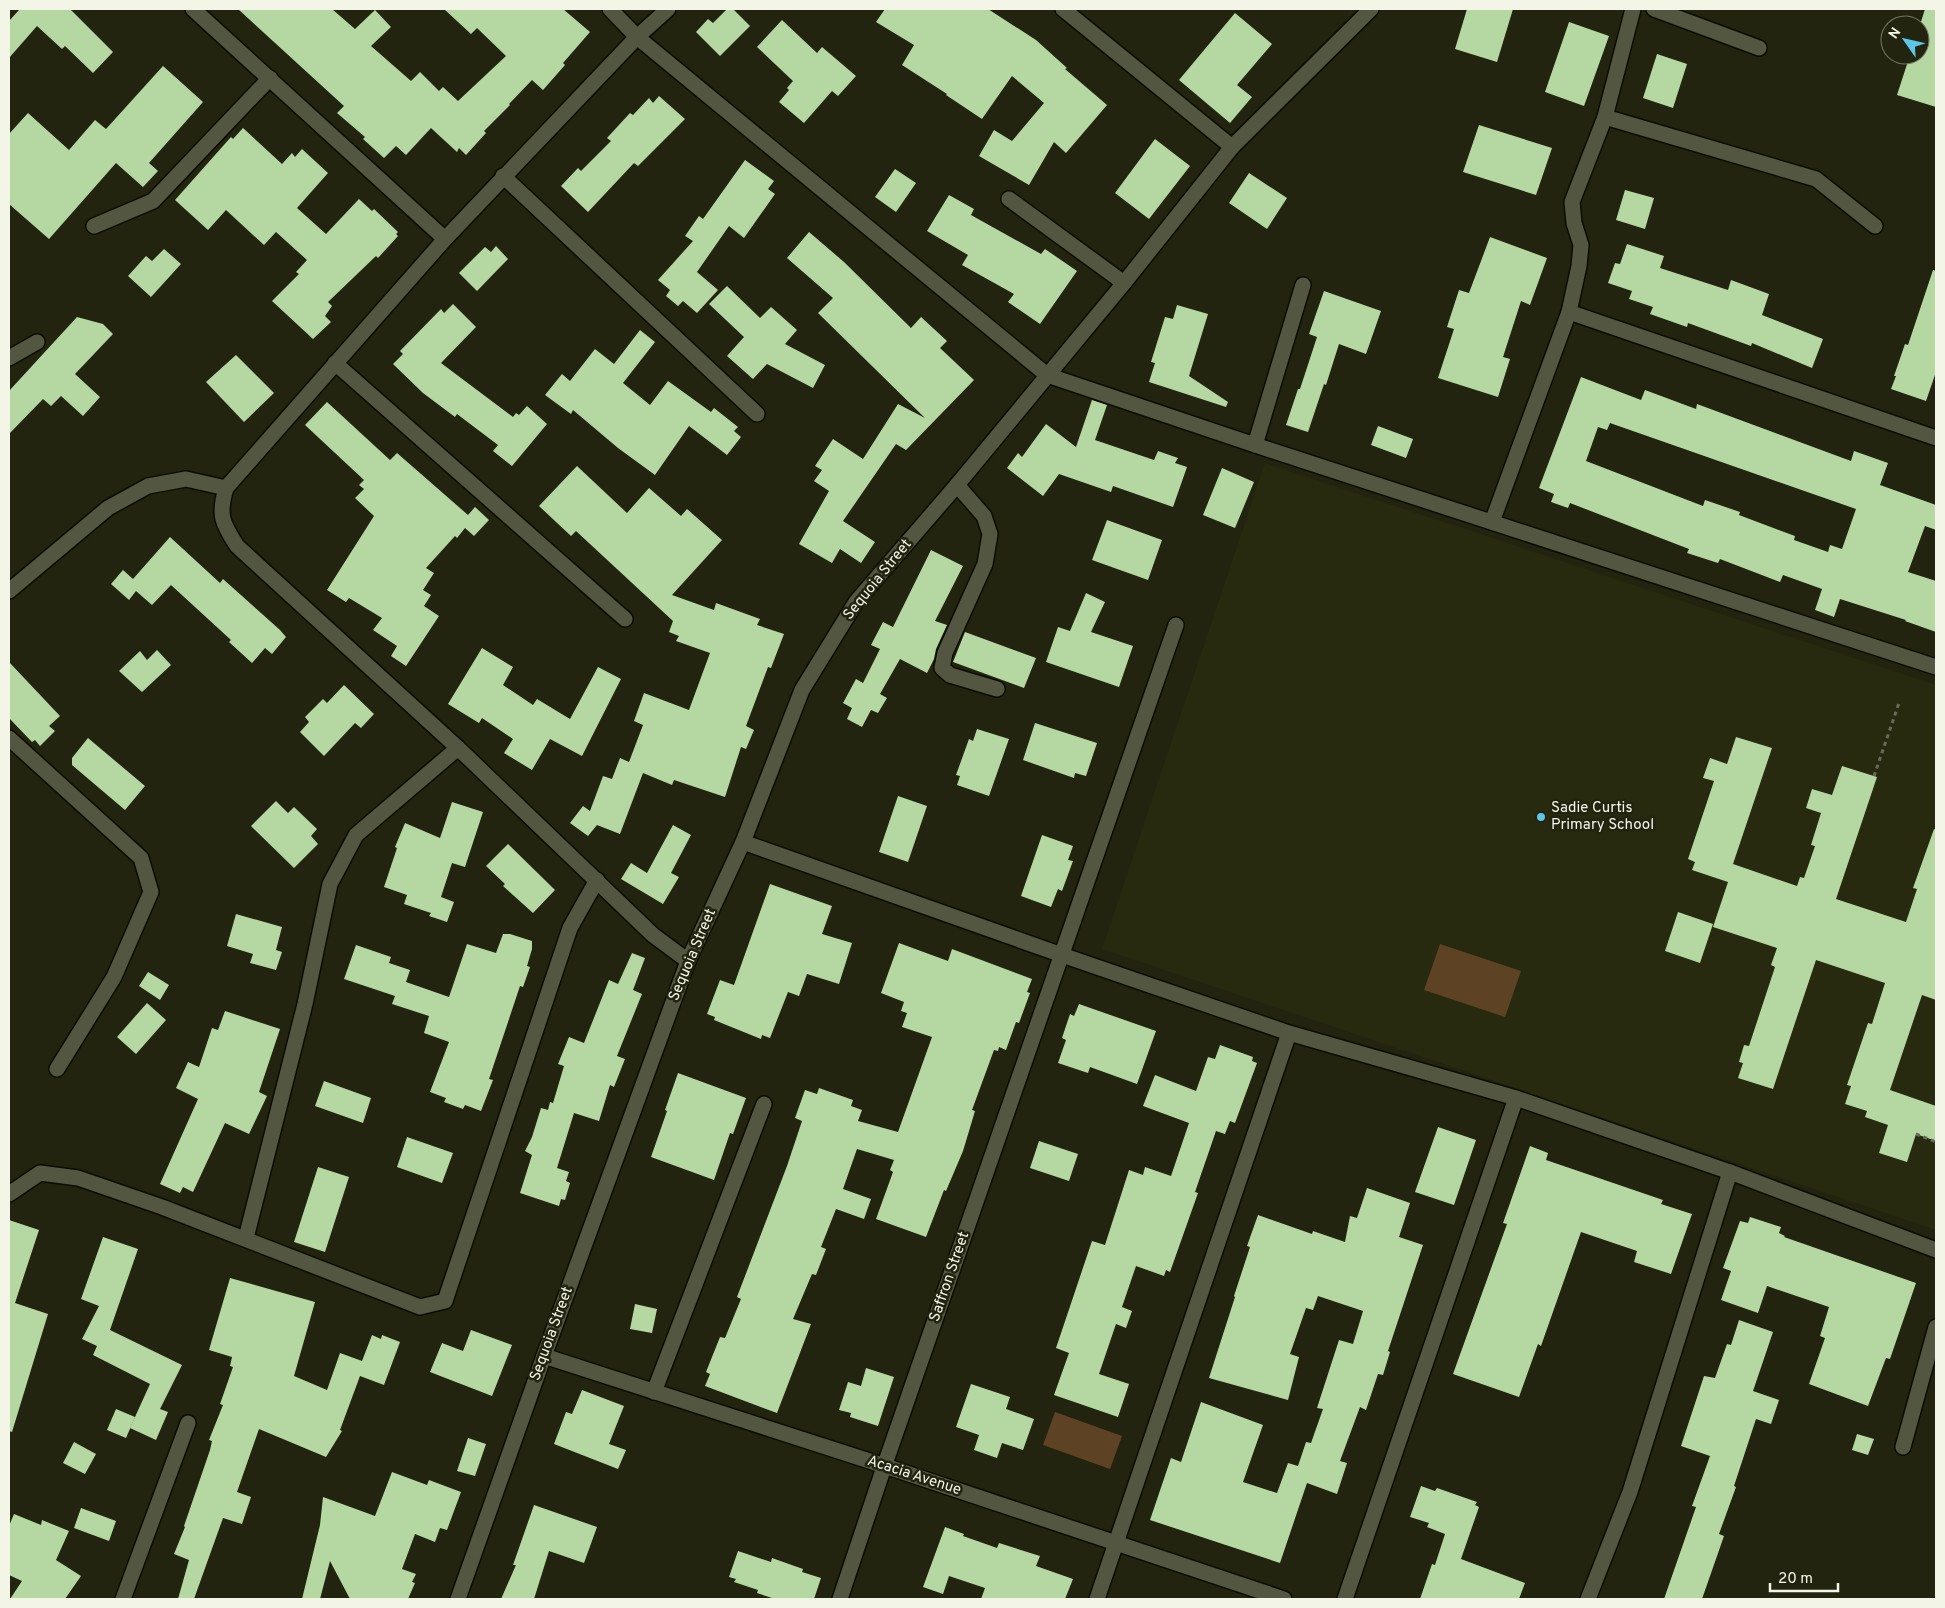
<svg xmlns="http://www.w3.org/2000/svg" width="1945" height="1608" font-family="Overpass,sans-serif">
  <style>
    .built { fill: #272a0e }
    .green { fill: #5d4323 }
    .building { fill: #b5d8a3; fill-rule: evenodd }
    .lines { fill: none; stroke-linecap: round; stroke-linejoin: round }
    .minor-casing { stroke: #0c0d00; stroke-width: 18 }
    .path { stroke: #696b59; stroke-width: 3; stroke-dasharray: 4 4; stroke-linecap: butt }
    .minor { stroke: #535640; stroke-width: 15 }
    .poi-dot { fill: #5bc7e7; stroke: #222410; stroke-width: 2 }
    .labels { text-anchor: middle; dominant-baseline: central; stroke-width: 5; stroke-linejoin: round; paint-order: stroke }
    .street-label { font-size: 15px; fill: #f3f5e7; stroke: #222410 }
    .poi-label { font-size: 15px; fill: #f3f5e7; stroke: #222410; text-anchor: start }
  </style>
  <rect width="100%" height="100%" fill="#222410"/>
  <!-- built -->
  <polygon class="built" points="1265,463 1936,685 1936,1230 1102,949"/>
  <!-- green -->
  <g class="green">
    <polygon points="1440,944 1521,971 1505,1017 1424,990"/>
    <polygon points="1055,1412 1122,1436 1110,1469 1043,1445"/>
  </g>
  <!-- building -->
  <g class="building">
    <polygon points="18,9 70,9 113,52 93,73 65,46 62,49 37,26 9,58 9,21 19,10"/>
    <polygon points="238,9 332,9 355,29 375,10 391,27 371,46 411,81 420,72 439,91 443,87 458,101 506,56 477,28 471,34 444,9 563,9 590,32 563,63 565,65 543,90 532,80 509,104 510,105 484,131 486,133 466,155 459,148 457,152 431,128 406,155 396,146 384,158 363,139 365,137 337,113 344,106"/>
    <polygon points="727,9 733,9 750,26 720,56 696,32 708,19 713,23"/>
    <polygon points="885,9 988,9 1036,40 1067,68 1065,69 1107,105 1066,153 1054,142 1029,185 979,156 994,130 1012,141 1044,103 1012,76 982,119 946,95 947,94 902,65 914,45 876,22"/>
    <polygon points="1467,9 1513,9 1497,62 1455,49"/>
    <polygon points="1925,9 1936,9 1936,107 1897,95 1910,55 1920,55 1920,25"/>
    <polygon points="1235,13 1272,44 1237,85 1252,97 1230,123 1179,80"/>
    <polygon points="782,20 817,53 822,47 856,76 838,96 832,91 804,123 779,102 789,90 787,88 793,81 757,47"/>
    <polygon points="1569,22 1609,36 1584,106 1545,92"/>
    <polygon points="1657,54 1687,64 1673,108 1643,98"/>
    <polygon points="163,66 203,102 149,163 158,171 143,187 116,163 49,239 9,204 9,134 28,113 69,150 95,120 106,129"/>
    <polygon points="659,96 685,119 638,166 634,163 588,212 561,186 578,168 581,171 611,141 607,138 630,113 633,115 649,98 653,103"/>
    <polygon points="1479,125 1552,148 1536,195 1463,172"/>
    <polygon points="243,128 282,164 292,153 295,157 302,149 328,173 297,208 326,234 359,199 372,211 374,209 398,232 396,234 398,236 378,258 376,256 328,302 332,306 325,316 331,322 313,339 272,301 299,274 296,272 307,260 276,232 264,245 226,210 208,230 175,200 231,137 233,139"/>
    <polygon points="1155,139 1190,166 1149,219 1115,193"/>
    <polygon points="745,160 774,181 768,189 775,194 744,238 729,226 697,272 718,290 697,313 683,301 678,306 666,296 670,290 658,280 693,241 685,236 699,216 703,219"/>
    <polygon points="895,169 916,183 896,212 875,197"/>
    <polygon points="1249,173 1287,198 1267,229 1229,203"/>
    <polygon points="1625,190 1654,198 1645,229 1616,220"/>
    <polygon points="949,195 974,209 971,215 1041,254 1045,249 1077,271 1040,324 1008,302 1014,294 962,265 968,255 927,231"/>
    <polygon points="809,232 844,262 911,328 921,317 947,341 940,348 974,380 906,450 896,444 843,521 875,542 861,563 840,549 832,563 799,544 829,491 814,481 822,470 815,466 833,439 863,459 898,404 925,418 818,313 833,298 787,258"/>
    <polygon points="1490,237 1547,258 1530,305 1521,301 1503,357 1510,359 1498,397 1438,378 1454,329 1447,327 1459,290 1469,293"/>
    <polygon points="1627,244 1664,256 1660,268 1728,290 1731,280 1769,294 1762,315 1823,339 1812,368 1752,343 1751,346 1688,323 1687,327 1650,314 1653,307 1629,299 1632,291 1608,283 1615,263 1620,264"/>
    <polygon points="496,246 508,259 477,291 459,273 485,247 491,252"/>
    <polygon points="164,249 181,264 151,297 128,276 146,256 152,261"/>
    <polygon points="1933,270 1936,271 1936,372 1926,401 1891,389 1896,376 1894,376 1905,344 1908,345"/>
    <polygon points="727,286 760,318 771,307 797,330 785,344 825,365 813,388 767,364 753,379 727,356 744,337 709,304"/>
    <polygon points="1324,291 1381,311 1366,354 1339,344 1326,385 1324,384 1308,432 1286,425 1298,389 1300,389 1317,337 1309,334"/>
    <polygon points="453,304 476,327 441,363 513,417 516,413 519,415 527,406 547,424 512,466 493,451 498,445 457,414 455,417 423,393 393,364 403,354 400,351 441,309 444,313"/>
    <polygon points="1177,305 1208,314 1189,376 1228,402 1226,407 1149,382 1155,363 1151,362 1165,317 1173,319"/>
    <polygon points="77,317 103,324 113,334 75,374 100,397 83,416 61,396 51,406 43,399 9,434 9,391"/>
    <polygon points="640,330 655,342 623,383 650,405 668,381 711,412 714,408 738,427 734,431 741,437 727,455 689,426 655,475 618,448 573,410 571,414 545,395 562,374 570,381 595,349 614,364"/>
    <polygon points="236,355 274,393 244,422 206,382"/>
    <path d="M1581,377l60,23 4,-10 51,19 1,-5 154,57 3,-10 34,12 -8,22 56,20v25l-11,-4 -17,46 28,9v51l-31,-11 1,-1 -66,-21 -6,18 -19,-7 7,-21 -39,-14 -3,7 -60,-23 -2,4 -31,-10 2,-4 -119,-46 -2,5 -17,-6 3,-8 -15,-6zM1610,423l246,86 -14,40 -12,-4 -2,7 -34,-12 1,-4 -56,-21 1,-3 -35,-12 -2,6 -117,-45 12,-34 9,3z"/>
    <polygon points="1092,400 1107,405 1095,440 1154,460 1158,451 1178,458 1175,463 1187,467 1173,507 1113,486 1111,492 1059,474 1043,496 1007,468 1018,453 1022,457 1046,424 1076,447"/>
    <polygon points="327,402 390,460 397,453 468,515 475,507 489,520 474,536 465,528 457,538 455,536 426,568 434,573 423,590 431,595 424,606 439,616 406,666 391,656 397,646 373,630 382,618 349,598 346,602 327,590 374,516 355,498 364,489 359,485 364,480 305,425"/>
    <polygon points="1378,426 1413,439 1406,458 1371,445"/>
    <polygon points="577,466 627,513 649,488 681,516 687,509 722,540 672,595 714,610 716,603 760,619 757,625 784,634 771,668 768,667 746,726 754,730 746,749 741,747 725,797 674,780 672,785 643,773 620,834 597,825 588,836 570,823 583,806 590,811 603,776 612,779 620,758 629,762 643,725 634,721 644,693 689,710 710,653 676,641 679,636 669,632 673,621 576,531 571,536 539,506"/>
    <polygon points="1222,468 1254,482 1235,528 1203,515"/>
    <polygon points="1107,520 1162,540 1148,580 1092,560"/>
    <polygon points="170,537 220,583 223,579 280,630 286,637 272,654 265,648 252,663 229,642 231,640 171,585 152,605 136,591 129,600 111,584 123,570 133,579"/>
    <polygon points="931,550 963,566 935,621 947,625 936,649 934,659 927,673 900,659 880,694 887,698 878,713 871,710 862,727 847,719 852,708 843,703 856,679 863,683 880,649 871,645 883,622 893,627"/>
    <polygon points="1086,593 1105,602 1091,632 1133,646 1119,687 1046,662 1058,627 1070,631"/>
    <polygon points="965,632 1036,658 1024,688 953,662"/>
    <polygon points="482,648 513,667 503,685 533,705 537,699 570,719 598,667 621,679 582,756 550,739 532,770 504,753 513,739 482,718 479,723 448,704"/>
    <polygon points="157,650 171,665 142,692 119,671 140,651 147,660"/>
    <polygon points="9,662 60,716 49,726 55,731 40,746 35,740 32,742 9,718"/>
    <polygon points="344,685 374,714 361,728 355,723 324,756 300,732 309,722 305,717 323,699 327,703"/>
    <polygon points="1035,723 1097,743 1086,776 1075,773 1074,778 1023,760"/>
    <polygon points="977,729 1009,739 989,796 957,785 960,776 956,775 969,739 973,741"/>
    <polygon points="1736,737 1772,748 1733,864 1797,886 1800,877 1804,878 1815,846 1811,845 1821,813 1806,808 1812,789 1832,795 1842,766 1877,777 1836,899 1906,922 1917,889 1913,888 1934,829 1936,830 1936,1000 1922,995 1890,1090 1936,1106 1936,1141 1916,1134 1907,1162 1879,1153 1888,1125 1865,1117 1867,1111 1845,1104 1851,1086 1847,1085 1868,1023 1872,1024 1885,983 1816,960 1773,1089 1738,1078 1743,1063 1739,1062 1744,1045 1749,1046 1775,967 1771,965 1777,948 1713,927 1728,882 1692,870 1695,862 1688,859 1714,781 1703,778 1710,758 1727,764"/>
    <polygon points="88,738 145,786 125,810 72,765 72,758"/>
    <polygon points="898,796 927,806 908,862 879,852"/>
    <polygon points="276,801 288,813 294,807 317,829 311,836 318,844 294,868 251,826"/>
    <polygon points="452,802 483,812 465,867 452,863 441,897 454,902 447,922 429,916 431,913 404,904 407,895 384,887 397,848 395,847 405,823 440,838"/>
    <polygon points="673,825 691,835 671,873 679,877 663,904 621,879 631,863 647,873"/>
    <polygon points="1042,835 1073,846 1068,860 1073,861 1062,891 1058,889 1051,907 1021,896"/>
    <polygon points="508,844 555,890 533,913 503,886 505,884 486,866"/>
    <polygon points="770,884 832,906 822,934 852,943 839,984 807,974 799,996 788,992 770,1038 762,1035 761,1039 714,1020 715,1017 707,1014 720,980 734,985"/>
    <polygon points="1678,912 1713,924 1700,963 1665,951"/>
    <polygon points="236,914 282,927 276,950 282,952 276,970 250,963 253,954 227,946"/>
    <polygon points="503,934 510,934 532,941 532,949 527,966 530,967 523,987 520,986 489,1079 493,1080 481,1111 465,1105 463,1109 444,1102 446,1098 430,1092 449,1042 424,1033 429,1016 392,1004 395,996 344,979 356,945 391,957 389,963 410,970 406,982 449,997 467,944 496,953"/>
    <polygon points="899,943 948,961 952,949 1032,979 1027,992 1030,993 1019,1023 1016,1022 1006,1050 999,1047 998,1051 994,1050 972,1110 975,1111 963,1151 946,1191 944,1190 926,1237 876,1219 893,1172 890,1170 894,1160 857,1149 843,1189 871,1199 864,1219 836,1209 821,1247 826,1249 816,1275 812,1274 793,1319 811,1324 777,1413 705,1386 710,1374 706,1372 720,1337 725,1338 741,1299 737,1297 787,1166 802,1121 795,1118 805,1090 817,1094 819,1088 853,1100 851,1106 862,1110 858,1121 898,1132 932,1037 902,1027 907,1013 901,1011 904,1002 881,993"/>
    <polygon points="632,953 645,958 633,990 642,994 617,1056 625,1059 614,1087 610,1085 599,1121 574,1113 557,1168 569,1172 566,1181 570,1183 565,1200 561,1199 559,1206 520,1193 532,1155 525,1151 532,1137 541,1108 548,1110 550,1102 553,1103 564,1066 558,1064 569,1037 584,1043 609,980 618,984"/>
    <polygon points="148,972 169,985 160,1000 139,986"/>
    <polygon points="147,1003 166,1020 136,1054 117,1037"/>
    <polygon points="1079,1004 1156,1031 1137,1084 1090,1067 1088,1073 1058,1063 1066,1040 1062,1038 1070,1014 1074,1016"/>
    <polygon points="225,1011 280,1029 259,1092 267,1096 249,1134 225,1123 193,1192 183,1187 180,1193 160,1184 198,1099 176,1088 188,1062 199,1067 212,1028 218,1030"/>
    <polygon points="1220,1045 1253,1057 1252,1061 1257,1063 1235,1123 1230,1121 1225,1134 1216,1131 1195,1192 1198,1193 1170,1272 1166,1270 1164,1276 1136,1266 1122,1307 1132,1311 1126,1328 1116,1324 1099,1374 1129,1384 1118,1417 1054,1395 1069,1353 1056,1348 1092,1241 1105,1245 1129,1170 1143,1175 1145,1167 1171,1176 1189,1123 1143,1106 1155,1075 1196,1091 1208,1057 1215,1059"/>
    <polygon points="678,1073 746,1098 733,1134 730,1133 714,1180 651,1157 667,1111 665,1110"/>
    <polygon points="324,1081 371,1098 363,1123 315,1106"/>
    <polygon points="1438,1127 1476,1140 1454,1205 1415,1192"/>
    <polygon points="407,1137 453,1153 442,1183 397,1167"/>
    <polygon points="1039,1141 1078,1154 1069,1181 1030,1168"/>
    <polygon points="1530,1146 1548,1153 1546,1160 1663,1200 1661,1204 1692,1214 1671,1274 1634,1262 1637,1251 1581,1232 1541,1346 1538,1344 1519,1397 1453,1374 1507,1224 1503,1223"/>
    <polygon points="318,1167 349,1177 325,1252 294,1242"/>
    <polygon points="1367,1188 1410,1203 1399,1237 1423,1245 1388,1351 1390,1352 1383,1375 1378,1374 1366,1410 1360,1407 1340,1461 1347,1463 1337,1494 1307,1483 1280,1563 1150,1520 1171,1458 1181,1462 1201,1402 1263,1425 1243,1482 1277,1493 1288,1463 1298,1466 1306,1442 1311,1443 1323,1409 1317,1408 1339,1340 1353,1344 1363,1311 1318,1296 1313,1310 1306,1308 1290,1354 1299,1357 1288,1400 1209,1378 1235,1297 1234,1296 1250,1247 1247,1246 1258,1215 1312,1234 1313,1231 1345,1242 1350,1216 1357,1218"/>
    <polygon points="1750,1217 1781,1227 1779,1233 1785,1236 1784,1237 1916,1283 1890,1359 1886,1358 1868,1406 1809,1384 1825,1338 1820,1336 1829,1307 1767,1286 1758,1313 1721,1300 1731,1271 1723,1268 1740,1221 1748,1223"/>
    <polygon points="9,1220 39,1230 15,1303 48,1314 12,1432 9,1431"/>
    <polygon points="103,1237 138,1249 110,1330 182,1365 160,1409 168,1412 156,1440 130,1428 150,1384 93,1355 97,1346 82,1339 99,1306 81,1299"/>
    <polygon points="230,1278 315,1302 294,1376 327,1390 340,1353 362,1361 372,1335 381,1339 382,1335 400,1342 384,1385 360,1376 340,1430 342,1431 326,1457 259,1429 237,1492 251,1497 242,1524 223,1518 194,1599 178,1599 189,1560 174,1554 185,1527 184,1526 210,1450 212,1441 209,1440 223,1405 220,1404 233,1367 230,1366 232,1357 209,1350"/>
    <polygon points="635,1304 657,1309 652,1333 630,1329"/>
    <polygon points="1739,1320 1773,1332 1753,1391 1779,1400 1771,1424 1756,1419 1734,1486 1736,1487 1719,1534 1724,1536 1702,1599 1664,1599 1696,1507 1692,1506 1710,1456 1681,1446 1704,1376 1715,1378 1727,1344 1731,1345"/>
    <polygon points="471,1330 512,1345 492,1396 430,1372 442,1343 463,1351"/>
    <polygon points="866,1368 894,1377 878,1426 850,1417 851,1413 839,1410 848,1382 861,1386"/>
    <polygon points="971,1384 1010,1397 1006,1409 1034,1419 1023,1450 1002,1443 997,1458 974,1450 979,1435 956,1427"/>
    <polygon points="582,1390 624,1406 609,1444 626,1450 618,1469 554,1444 566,1412 572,1414"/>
    <polygon points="116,1409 135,1417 126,1438 107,1430"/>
    <polygon points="1857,1434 1874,1439 1868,1455 1852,1450"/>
    <polygon points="468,1438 486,1444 475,1476 457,1471"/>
    <polygon points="74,1442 96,1454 85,1474 63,1463"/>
    <polygon points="392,1472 427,1485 429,1480 461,1492 447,1530 440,1528 435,1542 415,1534 402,1569 416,1574 412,1582 415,1583 408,1599 350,1599 330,1561 320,1599 302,1599 320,1525 323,1497 375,1516"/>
    <polygon points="1421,1486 1435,1491 1437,1488 1477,1502 1475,1505 1479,1507 1461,1559 1525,1583 1519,1599 1420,1599 1432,1564 1435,1565 1445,1534 1427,1527 1429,1523 1410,1517"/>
    <polygon points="534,1505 597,1527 584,1563 549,1551 534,1599 501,1599 516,1565 513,1565"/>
    <polygon points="81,1508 116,1521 109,1541 74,1528"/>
    <polygon points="14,1514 41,1525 42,1520 69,1531 56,1560 81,1576 65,1599 10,1599 22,1581 9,1575 9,1526"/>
    <polygon points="945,1527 964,1534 963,1536 997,1548 999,1543 1040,1556 1036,1566 1073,1579 1065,1599 981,1599 985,1588 949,1576 943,1594 923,1587"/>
    <polygon points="738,1551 771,1562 772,1558 803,1569 802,1572 821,1578 814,1599 775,1599 757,1593 758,1590 734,1582 736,1579 729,1577"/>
  </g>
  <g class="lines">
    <!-- minor casing -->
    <g class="minor-casing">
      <g id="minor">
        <polyline points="193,9 445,239"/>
        <polyline points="610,9 637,37 1047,375 1255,445 1936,667"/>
        <path d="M668,9l-31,28 -192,202 -219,249c-8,27 -4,35 11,58l221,202 195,187 35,26"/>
        <polyline points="1063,9 1232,147"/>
        <polyline points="1654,9 1759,48"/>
        <polyline points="1605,117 1816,179 1875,226"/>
        <polyline points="503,176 757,414"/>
        <polyline points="1009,199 1124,283"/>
        <polyline points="94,226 153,201 270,78"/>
        <polyline points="1569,312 1579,266 1581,245 1574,223 1572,202 1605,117 1633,9"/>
        <polyline points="9,358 37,342"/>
        <polyline points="335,363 625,619"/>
        <polyline points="1255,445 1303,285"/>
        <polyline points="957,485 984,516 990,534 985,564 945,653 942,668 950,675 997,689"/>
        <polyline points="1492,522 1569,312 1936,438"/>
        <polyline points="9,591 108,508 148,486 186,479 226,488"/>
        <polyline points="9,738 141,858 151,892 114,977 57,1069"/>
        <polyline points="743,842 1062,955 1289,1033 1516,1098 1730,1172 1936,1250"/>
        <polyline points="9,1194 40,1173 78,1178 162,1207 420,1307 445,1301 570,928 597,880"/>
        <polyline points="246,1238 305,1004 330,884 356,835 458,748"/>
        <polyline points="544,1356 885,1466 1284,1599"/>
        <polyline points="654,1392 764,1104"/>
        <polyline points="1903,1447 1936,1327"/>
        <polyline points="123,1599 188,1423"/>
        <polyline points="458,1599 544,1356 688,961 743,842 802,690 856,602 957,485 1124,283 1232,147 1371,9"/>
        <polyline points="840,1599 884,1467 1176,625"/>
        <polyline points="1097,1599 1289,1033"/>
        <polyline points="1345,1599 1516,1098"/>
        <polyline points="1588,1599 1630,1492 1730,1172"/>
      </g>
    </g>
    <!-- path -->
    <g class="path">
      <polyline points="1874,776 1899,703"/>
      <polyline points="1916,1134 1936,1142"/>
    </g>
    <!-- minor -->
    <use href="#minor" class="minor"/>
  </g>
  <!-- markers -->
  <circle class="poi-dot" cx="1541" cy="817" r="5"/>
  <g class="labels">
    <!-- street labels -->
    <g class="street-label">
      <text transform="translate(878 580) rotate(-51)">Sequoia Street</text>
      <text transform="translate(693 955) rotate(-67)">Sequoia Street</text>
      <text transform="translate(950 1277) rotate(-71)">Saffron Street</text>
      <text transform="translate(552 1334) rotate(-70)">Sequoia Street</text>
      <text transform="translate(914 1476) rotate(18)">Acacia Avenue</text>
    </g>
    <!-- poi labels -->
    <g class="poi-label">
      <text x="1551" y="808">Sadie Curtis<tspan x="1551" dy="17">Primary School</tspan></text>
    </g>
  </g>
  <!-- border -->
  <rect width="1945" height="1608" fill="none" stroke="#f3f5e7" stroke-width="20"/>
  <!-- north arrow -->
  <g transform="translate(1905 40) rotate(304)"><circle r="24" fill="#222410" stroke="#767866"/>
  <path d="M0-4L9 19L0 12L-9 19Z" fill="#5bc7e7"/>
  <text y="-8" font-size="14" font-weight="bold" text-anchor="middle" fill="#f3f5e7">N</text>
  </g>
  <!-- scale -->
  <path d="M1770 1583v8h68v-8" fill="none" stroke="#f3f5e7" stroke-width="2.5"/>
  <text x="1778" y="1583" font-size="15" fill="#f3f5e7" stroke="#222410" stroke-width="4" paint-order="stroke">20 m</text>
</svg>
